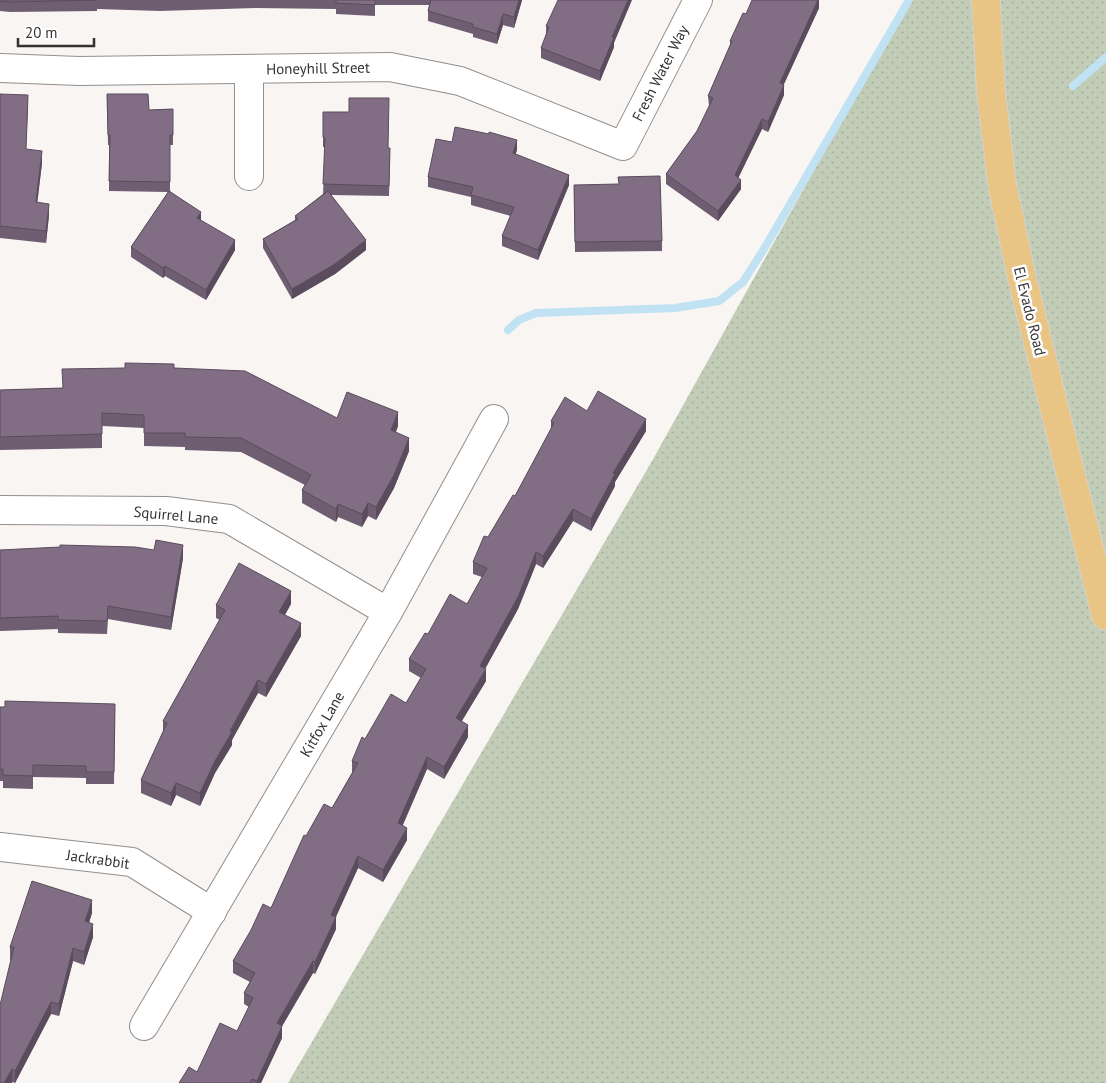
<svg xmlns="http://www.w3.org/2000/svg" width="1106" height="1083" font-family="'PT Sans',sans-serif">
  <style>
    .grass { fill: url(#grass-dots) }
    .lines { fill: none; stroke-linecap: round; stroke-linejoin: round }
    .stream { stroke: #c0e2f3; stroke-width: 8 }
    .minor-casing { stroke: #928f8d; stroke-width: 30 }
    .major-casing { stroke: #d2d2d2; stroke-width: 30 }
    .minor { stroke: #fff; stroke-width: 28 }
    .major { stroke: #e9c585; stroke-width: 28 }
    .wall { fill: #6f5e72 }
    .shaded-wall { fill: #5a4c5c }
    .building { fill: #816d84; stroke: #5a4c5c }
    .labels { text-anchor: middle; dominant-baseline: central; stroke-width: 5; stroke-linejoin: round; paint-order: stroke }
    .street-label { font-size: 15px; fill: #343332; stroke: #fff }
  </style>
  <defs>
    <pattern id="grass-dots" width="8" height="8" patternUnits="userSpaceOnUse" patternTransform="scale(1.25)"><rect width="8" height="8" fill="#c2cdb8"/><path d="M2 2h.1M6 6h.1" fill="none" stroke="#a7b09f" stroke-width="1.8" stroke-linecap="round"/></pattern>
  </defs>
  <rect width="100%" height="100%" fill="#f8f5f3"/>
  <!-- grass -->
  <polygon class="grass" points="909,0 1106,0 1106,1083 288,1083 652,461"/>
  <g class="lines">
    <!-- stream -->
    <g class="stream">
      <polyline points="1073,86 1106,57"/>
      <polyline points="508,330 519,320 536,313 675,308 719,301 743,282 764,249 909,0"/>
    </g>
    <!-- minor casing -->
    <g class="minor-casing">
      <g id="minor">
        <polyline points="0,68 79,71 390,67 460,81 623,146 698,0"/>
        <polyline points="249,176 249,69"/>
        <polyline points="0,510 166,511 229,519 388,612"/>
        <polyline points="0,847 132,862 212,912"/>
        <polyline points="144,1026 388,612 494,419"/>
      </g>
    </g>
    <!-- major casing -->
    <g class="major-casing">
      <polyline id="major" points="986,0 991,92 1002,184 1021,274 1106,616"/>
    </g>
    <!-- minor -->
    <use href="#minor" class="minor"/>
    <!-- major -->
    <use href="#major" class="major"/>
  </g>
  <!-- wall -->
  <g class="wall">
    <polygon points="0,0 522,0 514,28 503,25 497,44 473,37 473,34 428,21 428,11 429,5 375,5 375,16 336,14 336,9 255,8 160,11 97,9 97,11 10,12 0,11"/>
    <polygon points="819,0 819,8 783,85 784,95 768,132 762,129 738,177 741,189 718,221 666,184 666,174 697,131 709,106 708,96 730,45 730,41"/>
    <polygon points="546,26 614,43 614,47 600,81 541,58 541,48 546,35"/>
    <polygon points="0,94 28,107 26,149 42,163 37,202 49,215 46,243 0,238"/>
    <polygon points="107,94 149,110 173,109 173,145 170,145 170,191 201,220 235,250 206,300 165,276 163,278 131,257 131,247 168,192 109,191 109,145 108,145"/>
    <polygon points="323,112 388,148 390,158 389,196 331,195 366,250 335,274 292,299 263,248 263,239 295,220 295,216 323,194 325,147 323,147"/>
    <polygon points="517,150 515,154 569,185 538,260 502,246 502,236 511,216 471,205 471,197 428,187 428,177"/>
    <polygon points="574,185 662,241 662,251 575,252"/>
    <polygon points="174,368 337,418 398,426 396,432 409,451 394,488 376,520 368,516 362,527 338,517 336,522 302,503 302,490 305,485 241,452 185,450 185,447 144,446 144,428 102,426 102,448 0,450 0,390 63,388"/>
    <polygon points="587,411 646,431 615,482 615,486 591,531 573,521 543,568 536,564 518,609 485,669 486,681 462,721 468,737 444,779 427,769 403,825 407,840 383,882 358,868 336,917 336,929 315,974 313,973 282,1026 282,1038 261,1083 179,1083 197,1072 237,1031 249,1007 244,1004 244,993 250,982 233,973 233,961 271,908 306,836 332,808 352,773 352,761 365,739 406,703 421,678 409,671 409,659 428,634 467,604 482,577 473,574 473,562 488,537 515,496 551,429 551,421"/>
    <polygon points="0,550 183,558 171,630 108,619 107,634 58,633 58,629 0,631"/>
    <polygon points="291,604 285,615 301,636 266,697 258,693 232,740 232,745 215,773 200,806 176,795 171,806 141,793 141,780 163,732 163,721 220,620 216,618 216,605"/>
    <polygon points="115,704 114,784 86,784 86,778 33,777 33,789 3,788 3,781 0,781 0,707"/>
    <polygon points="92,913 89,923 93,937 84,965 73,961 59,1016 51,1014 15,1083 12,1082 12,1083 0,1083 11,960 10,960 10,947"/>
  </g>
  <!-- shaded-wall -->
  <g class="shaded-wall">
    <polygon points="519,0 522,0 514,28 514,17"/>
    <polygon points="628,0 632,0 614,43 614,47 600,81 600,71 612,37"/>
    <polygon points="818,0 819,0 819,8 780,93 780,83"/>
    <polygon points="503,14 503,25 497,44 497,34"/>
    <polygon points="784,85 784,95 768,132 768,122"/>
    <polygon points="762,119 762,129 735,185 735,175"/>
    <polygon points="517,140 517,150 513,163 513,153"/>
    <polygon points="42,151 42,163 36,214 36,202"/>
    <polygon points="569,175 569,185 538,260 538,250"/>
    <polygon points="741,180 741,189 718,221 718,211"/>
    <polygon points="49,204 49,215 46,243 46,231"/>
    <polygon points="201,212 201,222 197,218"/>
    <polygon points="235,240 235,250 206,300 206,290"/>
    <polygon points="366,240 366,250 335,274 292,299 292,289"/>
    <polygon points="165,266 165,276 163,278 163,268"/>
    <polygon points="398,412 398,426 391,443 391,430"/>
    <polygon points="646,419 646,431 615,482 615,486 591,531 591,519 613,473"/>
    <polygon points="409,438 409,451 394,488 376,520 376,507"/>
    <polygon points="368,503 368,516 362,527 362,514"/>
    <polygon points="338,504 338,517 336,522 336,509"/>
    <polygon points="573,509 573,521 543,568 543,556"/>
    <polygon points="183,545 183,558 171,630 171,617"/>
    <polygon points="536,552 536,564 518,609 480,678 480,666"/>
    <polygon points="291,591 291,604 279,624 279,612"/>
    <polygon points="301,623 301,636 266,697 266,684"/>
    <polygon points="486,669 486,681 456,730 456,718"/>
    <polygon points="258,680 258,693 232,740 232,745 215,773 200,806 200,793 215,761"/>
    <polygon points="468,725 468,737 444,779 444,767"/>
    <polygon points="427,757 427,769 398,835 398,823"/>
    <polygon points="176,783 176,795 171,806 171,793"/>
    <polygon points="407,828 407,840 383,882 383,870"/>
    <polygon points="358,856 358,868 331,927 331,915"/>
    <polygon points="92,900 92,913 85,934 85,921"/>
    <polygon points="336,917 336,929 315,974 315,962"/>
    <polygon points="93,924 93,937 84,965 84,952"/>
    <polygon points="73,948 73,961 59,1016 59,1004"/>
    <polygon points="313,961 313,973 277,1035 277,1023"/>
    <polygon points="51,1002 51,1014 15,1083 15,1071"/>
    <polygon points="282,1026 282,1038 261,1083 257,1083 257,1081"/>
    <polygon points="12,1069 12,1083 4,1083"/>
  </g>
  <!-- building -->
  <g class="building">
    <polygon points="0,0 97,0 10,2 0,1"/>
    <polygon points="336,0 375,0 375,5 336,3"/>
    <polygon points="431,0 519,0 514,17 503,14 497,34 473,27 473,24 428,11"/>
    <polygon points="558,0 628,0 612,37 614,37 600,71 541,48 549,27 546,26"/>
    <polygon points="752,0 818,0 780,83 784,85 768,122 762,119 735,175 741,180 718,211 666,174 697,131 713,98 708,96 732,41 730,41 743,13 746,14"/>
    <polygon points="0,94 28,95 26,149 42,151 36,202 49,204 46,231 0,226"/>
    <polygon points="107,94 148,94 149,110 173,109 173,135 170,135 170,182 109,181 110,135 108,135"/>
    <polygon points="349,98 389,98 388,148 390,148 389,186 323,184 325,138 323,137 323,112 349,112"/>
    <polygon points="455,127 489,134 489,132 517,140 513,153 569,175 538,250 502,236 514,207 471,195 473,187 428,177 436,139 452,142"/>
    <polygon points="660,176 662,241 575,242 574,185 619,184 618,177"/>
    <polygon points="169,191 201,212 197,218 235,240 206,290 165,266 163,268 131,247"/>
    <polygon points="328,191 366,240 335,264 292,289 263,239 298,219 295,216"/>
    <polygon points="125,363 174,364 174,368 245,371 337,418 347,392 398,412 391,430 409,438 394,475 376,507 368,503 362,514 338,504 336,509 302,490 311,475 241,438 185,437 185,433 144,433 144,415 102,413 102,434 0,437 0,390 63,388 62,369 125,368"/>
    <polygon points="598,391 646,419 613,473 615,474 591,519 573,509 543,556 536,552 518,597 480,666 486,669 456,718 468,725 444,767 427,757 398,823 407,828 383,870 358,856 331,915 336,917 315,962 313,961 277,1023 282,1026 257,1081 252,1079 250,1083 179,1083 189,1067 197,1072 220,1023 237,1031 253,998 244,993 255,973 233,961 251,930 263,904 271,908 304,835 306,836 324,804 332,808 358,763 352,761 362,737 365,739 391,694 406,703 426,669 409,659 425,633 428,634 450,594 467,604 487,568 473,562 484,536 488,537 513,495 515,496 554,423 551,421 565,397 587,411"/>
    <polygon points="156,540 183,545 171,617 108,606 107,621 58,620 58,616 0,618 0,550 60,547 60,545 135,547 154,550"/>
    <polygon points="239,563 291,591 279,612 301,623 266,684 258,680 230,731 232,732 215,761 200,793 176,783 171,793 141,780 167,723 163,721 225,610 216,605"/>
    <polygon points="5,701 115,704 114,772 86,772 86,766 33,765 33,776 3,775 3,769 0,769 0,707 5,707"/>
    <polygon points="32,881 92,900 85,921 93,924 84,952 73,948 59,1004 51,1002 15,1071 12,1069 4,1083 0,1083 0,1005 14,947 10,947"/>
  </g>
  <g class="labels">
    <!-- street labels -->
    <g class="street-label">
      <text transform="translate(318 68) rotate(-1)">Honeyhill Street</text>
      <text transform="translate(660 73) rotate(-63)">Fresh Water Way</text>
      <text transform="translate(1030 311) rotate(76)">El Evado Road</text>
      <text transform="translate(176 515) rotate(5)">Squirrel Lane</text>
      <text transform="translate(322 724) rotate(-60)">Kitfox Lane</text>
      <text transform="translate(98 859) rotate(8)">Jackrabbit</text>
    </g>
  </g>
  <!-- scale -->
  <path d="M18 38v8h76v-8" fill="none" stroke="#343332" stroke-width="2.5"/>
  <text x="25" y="38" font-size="15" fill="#343332" stroke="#ffffff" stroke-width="4" paint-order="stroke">20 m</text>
</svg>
